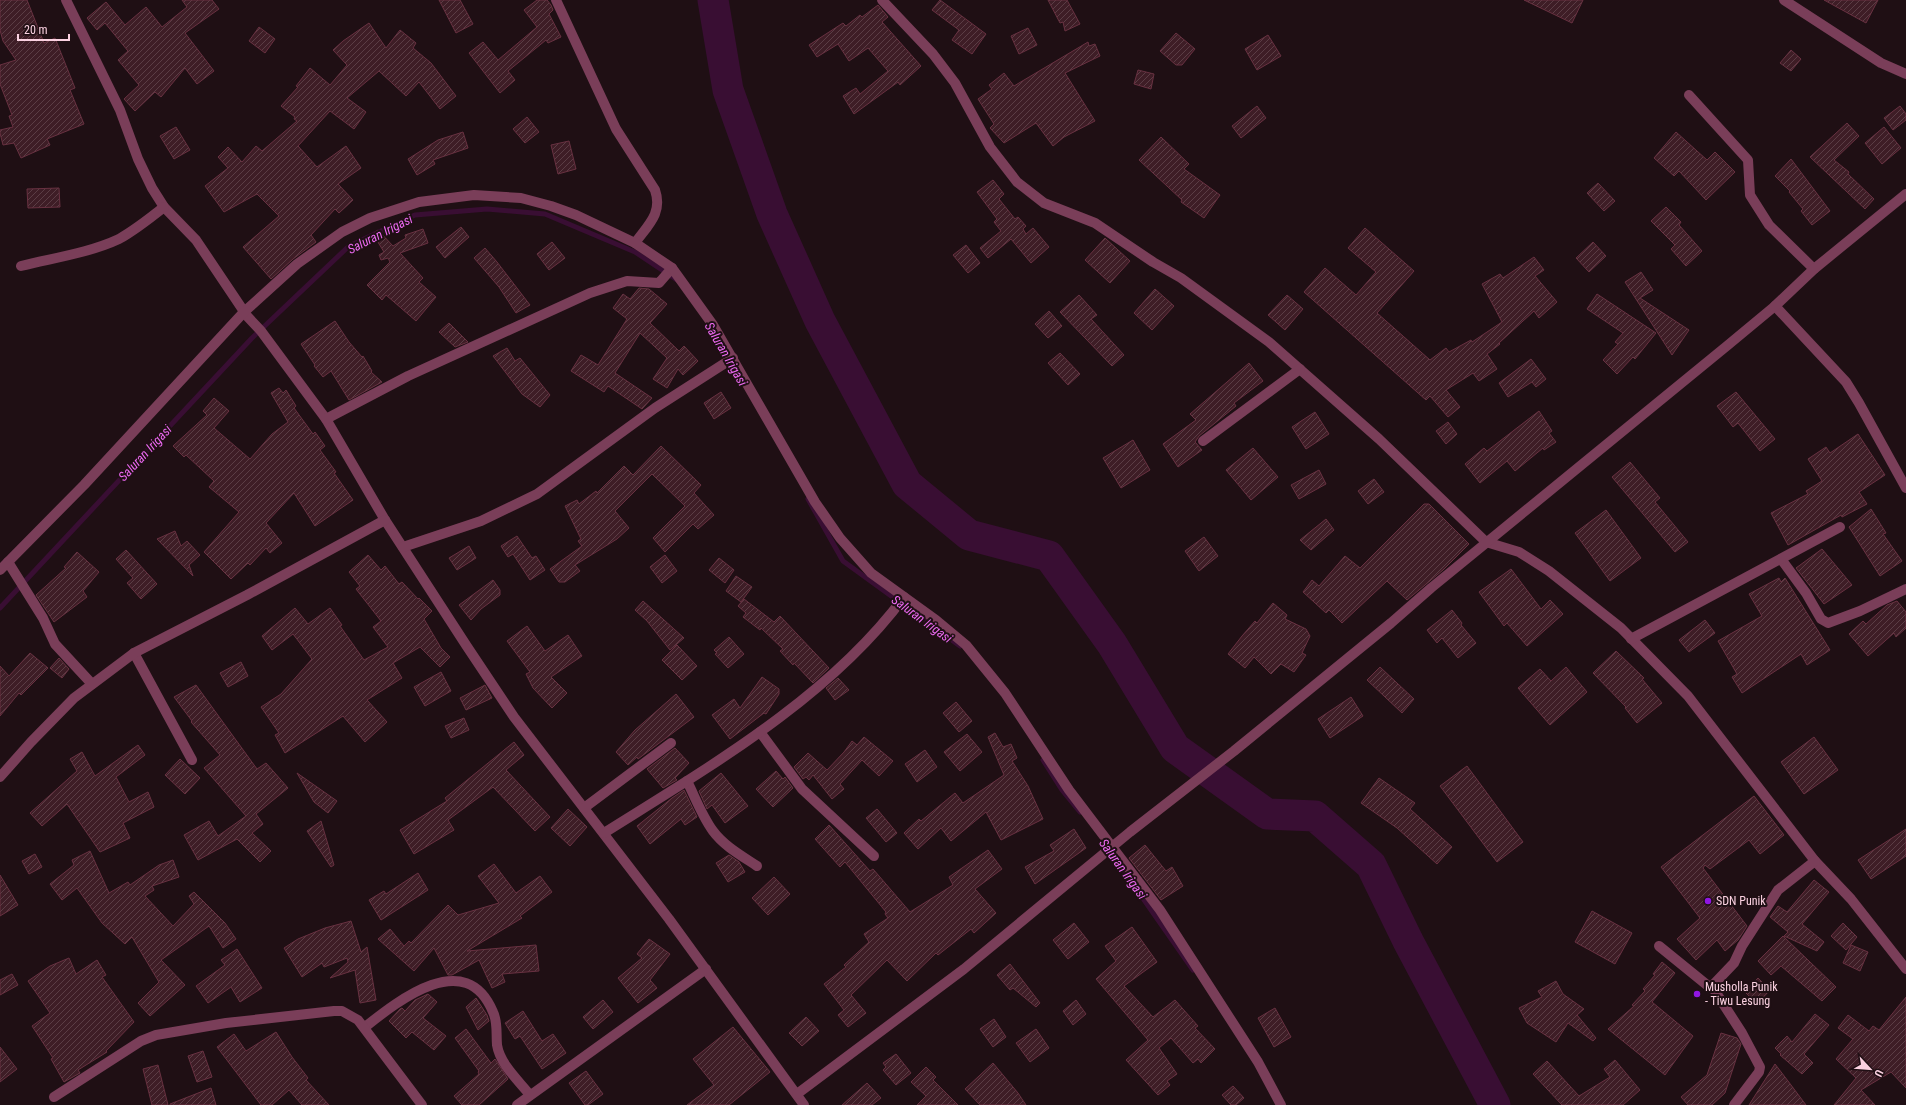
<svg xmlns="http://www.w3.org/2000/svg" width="1906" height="1105" font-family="'Roboto Condensed',sans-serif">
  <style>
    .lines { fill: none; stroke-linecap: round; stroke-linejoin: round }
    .stream { stroke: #390e33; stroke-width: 5 }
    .river { stroke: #390e33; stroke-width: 31 }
    .building { fill: url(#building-hatch); stroke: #683141 }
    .minor { stroke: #7a3e59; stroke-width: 10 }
    .poi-dot { fill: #9016e2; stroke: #1f0f14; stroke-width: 1.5 }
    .labels { text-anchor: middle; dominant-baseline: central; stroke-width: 4; stroke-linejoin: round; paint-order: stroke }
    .poi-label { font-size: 12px; fill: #fbd1e1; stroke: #1f0f14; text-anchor: start }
    .water-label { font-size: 13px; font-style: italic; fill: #ec69f1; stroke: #1f0f14 }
  </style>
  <defs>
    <pattern id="building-hatch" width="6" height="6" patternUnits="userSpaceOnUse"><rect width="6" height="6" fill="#3e1d26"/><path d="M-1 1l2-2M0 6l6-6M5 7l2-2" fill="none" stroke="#5b3d45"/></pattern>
  </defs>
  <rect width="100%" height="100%" fill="#1f0f14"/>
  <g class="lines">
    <!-- stream -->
    <g class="stream">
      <polyline points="808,499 843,561 960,646"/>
      <polyline points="0,608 252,338 349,246 415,215 487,209 545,214 635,252 677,280"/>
      <polyline points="1043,760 1062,790 1080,812"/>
      <polyline points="1112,854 1193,970"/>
    </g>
    <!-- river -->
    <polyline class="river" points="713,0 728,90 772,214 820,321 907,484 969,535 1049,556 1112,644 1175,748 1267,814 1315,816 1371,865 1408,941 1495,1105"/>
  </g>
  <!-- building -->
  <g class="building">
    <polygon points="0,0 27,0 44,43 55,38 75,88 70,90 84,124 47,139 50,145 21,158 14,143 3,145 0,133 0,130 13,127 9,116 12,115 0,84 0,65 16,60 3,41 0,30"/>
    <polygon points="182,0 212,0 219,9 185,33 214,71 197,84 185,68 161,97 155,92 135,111 124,99 139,85 118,60 128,51 105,23 97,30 87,18 106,2 125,25 146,7 162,27 187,7"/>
    <polygon points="439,0 460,0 473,24 456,33"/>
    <polygon points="537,0 547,0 551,5 553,10 549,14 561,37 548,43 546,40 508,71 515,80 500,93 469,53 483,42 498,60 537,27 524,10"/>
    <polygon points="940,0 986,34 972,54 952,40 959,30 932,10"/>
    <polygon points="1048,0 1067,0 1080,24 1065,31 1063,22 1060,23"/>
    <polygon points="1524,0 1583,0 1572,23"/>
    <polygon points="1824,0 1878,0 1866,23"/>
    <polygon points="878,5 888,17 882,22 921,66 900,85 898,82 854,114 843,96 856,88 860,94 888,71 868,48 849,61 838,44 817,57 809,45 843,23 846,26 860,15 862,17"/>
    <polygon points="369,23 386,48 400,30 416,43 413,48 431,63 456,96 440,109 419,82 406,96 379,71 347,98 366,112 354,129 330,111 298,146 317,167 346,146 361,168 338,184 353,200 339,213 335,209 311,235 316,242 293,259 271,279 243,247 279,216 257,194 224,212 205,186 228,168 218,157 228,147 242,162 256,146 262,151 297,121 294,119 295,117 281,106 298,87 296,86 310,68 330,85 347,65 333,50 343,41"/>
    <polygon points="259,27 275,39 265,53 249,41"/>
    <polygon points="1028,28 1037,45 1019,54 1011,36"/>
    <polygon points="1176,33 1195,49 1182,65 1176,65 1160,51"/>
    <polygon points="1268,35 1281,56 1257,70 1245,49"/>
    <polygon points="1088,42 1089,46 1095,44 1100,56 1065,73 1095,121 1064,137 1053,146 1036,123 1004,143 990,128 994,124 978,99 992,89 989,85 1004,73 1014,86"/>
    <polygon points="1791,50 1801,59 1791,71 1780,63"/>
    <polygon points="1138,70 1154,74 1151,89 1134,84"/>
    <polygon points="1257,106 1266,118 1241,138 1232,126"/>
    <polygon points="1900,106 1906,114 1906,120 1893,130 1884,118"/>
    <polygon points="527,117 539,132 525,143 513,129"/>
    <polygon points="1847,123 1859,136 1834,160 1849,172 1848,174 1874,199 1865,209 1810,157"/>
    <polygon points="176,127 190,150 174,159 160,136"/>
    <polygon points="1884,127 1901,148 1882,164 1865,143"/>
    <polygon points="463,132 468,148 433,160 435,164 417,175 408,159 438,140"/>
    <polygon points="1676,132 1707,160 1715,152 1735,172 1706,200 1679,171 1674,176 1654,158"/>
    <polygon points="1161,137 1189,164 1184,169 1220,195 1204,218 1181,202 1182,200 1139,160"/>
    <polygon points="569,141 576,169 558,174 551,145"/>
    <polygon points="1791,159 1830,211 1812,225 1801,211 1803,209 1789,192 1790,191 1775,176"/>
    <polygon points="993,180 1004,194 999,199 1015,219 1018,217 1026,226 1023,229 1026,234 1033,228 1049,247 1031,263 1011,239 988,258 980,248 1001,231 994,222 997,219 977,192"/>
    <polygon points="1598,183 1615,201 1604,211 1587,193"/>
    <polygon points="59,188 60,207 28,208 27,189"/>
    <polygon points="1666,207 1681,222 1679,225 1702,251 1686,266 1671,249 1675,245 1651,221"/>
    <polygon points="461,227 469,237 445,258 436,247"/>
    <polygon points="1365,228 1414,271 1377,313 1430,360 1446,348 1449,352 1471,340 1472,342 1502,322 1482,284 1500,274 1503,278 1534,257 1544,270 1535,276 1557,302 1539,318 1534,311 1499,343 1500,344 1487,354 1497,369 1479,381 1473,373 1446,390 1460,407 1448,417 1430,396 1426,400 1304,292 1325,268 1356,295 1376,272 1348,248"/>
    <polygon points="423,229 428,243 400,253 423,278 419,282 436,297 416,321 386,295 382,300 367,285 390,262 388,258 381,260 379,255 384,252 373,234 378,230 393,246 406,238 405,235"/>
    <polygon points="1105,238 1130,261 1110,283 1085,260"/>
    <polygon points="552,242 565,258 549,270 537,254"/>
    <polygon points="1593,242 1606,256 1589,272 1576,258"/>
    <polygon points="966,245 980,263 968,273 953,255"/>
    <polygon points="485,248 497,262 530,305 516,313 499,287 474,258"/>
    <polygon points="1641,272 1653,290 1640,298 1689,330 1672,355 1625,282"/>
    <polygon points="639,288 649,289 667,304 650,323 679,351 684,346 698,361 683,375 678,369 667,388 653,379 667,358 640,333 615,373 652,398 642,409 608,386 604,392 571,371 581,355 598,365 627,319 613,308 623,294 630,299"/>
    <polygon points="1155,289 1174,306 1152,330 1134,313"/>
    <polygon points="1597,294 1656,333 1635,359 1633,357 1617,374 1603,360 1618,344 1615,342 1623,333 1587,309"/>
    <polygon points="1079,295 1097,315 1091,319 1124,355 1112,366 1060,312"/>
    <polygon points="1287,295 1303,309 1285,330 1268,315"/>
    <polygon points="1049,311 1062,326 1048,338 1035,324"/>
    <polygon points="335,321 349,342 362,357 363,356 372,371 371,372 382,382 349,400 331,371 323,377 314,366 315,365 301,344"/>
    <polygon points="449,323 468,342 455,347 439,332"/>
    <polygon points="507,348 515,361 520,358 550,395 540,407 522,394 493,356"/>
    <polygon points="1060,353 1080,374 1068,385 1048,363"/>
    <polygon points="1531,359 1546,379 1536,387 1532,382 1508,397 1499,383"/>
    <polygon points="1249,363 1263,381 1234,403 1236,406 1199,436 1195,442 1202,450 1178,467 1163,444 1196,420 1190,414"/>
    <polygon points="279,388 283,393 286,390 296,406 294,408 313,434 315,432 325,446 320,450 336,472 334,473 353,500 315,526 294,493 266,523 282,543 270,553 266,548 250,565 248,563 231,579 204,552 239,512 209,487 214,481 186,455 184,457 173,446 207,415 203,411 214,398 229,411 214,428 250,459 272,434 288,422 271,393"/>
    <polygon points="721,392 731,408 714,419 704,403"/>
    <polygon points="1736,392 1775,439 1760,451 1738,423 1733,427 1717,406"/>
    <polygon points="1539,411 1552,431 1549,433 1556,442 1544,450 1543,448 1515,471 1507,461 1480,483 1465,464 1484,448 1487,451"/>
    <polygon points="1315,412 1329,434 1306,449 1292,427"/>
    <polygon points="1448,422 1457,434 1446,444 1436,431"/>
    <polygon points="1858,434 1885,475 1859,492 1867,504 1842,517 1841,515 1788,545 1771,513 1808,494 1806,491 1822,481 1808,459 1826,447 1830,453"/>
    <polygon points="1133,440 1150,470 1121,488 1103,458"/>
    <polygon points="661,446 701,485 694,493 714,515 698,529 693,524 665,552 653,538 685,506 652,474 615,511 629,528 617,539 575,565 580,571 565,582 559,582 550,569 582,546 578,541 581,539 565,506 577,500 579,504 596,491 597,493 624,466 633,475"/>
    <polygon points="1253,448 1278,477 1251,500 1226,470"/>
    <polygon points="1630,462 1660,498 1655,502 1688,542 1675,552 1612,477"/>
    <polygon points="1319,470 1326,484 1299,499 1291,485"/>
    <polygon points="1374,479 1384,492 1368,504 1358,491"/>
    <polygon points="1424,504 1429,504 1469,544 1443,570 1407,600 1387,581 1342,623 1329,610 1326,613 1303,592 1312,580 1319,586 1345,556 1360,568"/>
    <polygon points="1871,509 1886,533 1883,534 1902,561 1880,576 1849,527"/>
    <polygon points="1606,510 1641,558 1610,581 1575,533"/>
    <polygon points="1326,519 1334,530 1311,550 1300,540"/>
    <polygon points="175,531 181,546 187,541 200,555 189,565 193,576 157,539"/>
    <polygon points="517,536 532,558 536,556 545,570 530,580 513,554 508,557 501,546"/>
    <polygon points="1204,537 1218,556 1199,571 1185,551"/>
    <polygon points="469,546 476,558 457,570 449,558"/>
    <polygon points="1822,549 1852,585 1824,604 1796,568"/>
    <polygon points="126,550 157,584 141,599 127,583 133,578 116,559"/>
    <polygon points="77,552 99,572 83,591 87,597 54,622 36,595 66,568 64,567"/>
    <polygon points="368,555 381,570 385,566 399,584 402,582 418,599 419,598 432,611 424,619 441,648 450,657 440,667 420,647 393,663 402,678 367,700 387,722 365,742 343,716 285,753 275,735 279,733 261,707 281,694 312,659 293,634 272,650 262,636 295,608 308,624 330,608 342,625 340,626 364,660 388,647 373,627 381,621 356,589 360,586 349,572"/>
    <polygon points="665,555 677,571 662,583 650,567"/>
    <polygon points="719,558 734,570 725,583 709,570"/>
    <polygon points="1511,569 1541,609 1550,600 1563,614 1527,646 1507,623 1504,626 1479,592"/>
    <polygon points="736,576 752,587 741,602 726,591"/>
    <polygon points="1779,578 1781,582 1785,578 1830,650 1807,665 1801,654 1742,693 1732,677 1737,674 1718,641 1762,616 1749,594"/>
    <polygon points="493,580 500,590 500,595 481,609 471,620 459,605"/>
    <polygon points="744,599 774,622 780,616 829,668 813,683 794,663 793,665 780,651 783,649 761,628 760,630 743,617 746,613 738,606"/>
    <polygon points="643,601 684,638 670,650 647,621 635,610"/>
    <polygon points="1897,601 1906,612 1906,628 1896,637 1894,633 1868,656 1849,634 1863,621 1866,624 1887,605"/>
    <polygon points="1273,603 1287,615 1285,619 1306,629 1310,636 1302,653 1306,655 1294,672 1281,664 1271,674 1254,657 1245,668 1228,654 1242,636 1255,621 1257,623"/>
    <polygon points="1452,610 1462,623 1461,625 1476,643 1458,658 1442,638 1437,643 1427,630"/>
    <polygon points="1705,620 1715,633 1689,652 1679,640"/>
    <polygon points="527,626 545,651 568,635 582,656 551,677 567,693 552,708 533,688 526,674 530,672 507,641"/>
    <polygon points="729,637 744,654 728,668 715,654 717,653 714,650"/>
    <polygon points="677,645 697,666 682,680 662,660"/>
    <polygon points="1616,651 1644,678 1642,679 1662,703 1637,723 1625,708 1626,707 1593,673"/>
    <polygon points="30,653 48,668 21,695 19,693 0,716 0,666 9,676"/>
    <polygon points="59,658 69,669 62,678 50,668"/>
    <polygon points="241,662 248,676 228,687 220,673"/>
    <polygon points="1380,667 1414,699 1402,713 1367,680"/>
    <polygon points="1566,667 1587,692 1550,725 1518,688 1540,669 1551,681"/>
    <polygon points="441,672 451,691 425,706 414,687"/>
    <polygon points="762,677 779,689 779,694 766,714 764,713 730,739 712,715 734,699 740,708"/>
    <polygon points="838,678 849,690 835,700 826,688"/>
    <polygon points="196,685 257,769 266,763 288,788 256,814 263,824 252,833 271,851 260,862 237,839 198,860 184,835 209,821 218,836 246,816 204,768 220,755 191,722 192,721 174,697"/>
    <polygon points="485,685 492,698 466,710 460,698"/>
    <polygon points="676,694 694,717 638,759 637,757 628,765 616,752 635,730"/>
    <polygon points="1351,697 1363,716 1330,738 1318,719"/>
    <polygon points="956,702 972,721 959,732 943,713"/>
    <polygon points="464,718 469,730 451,738 445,726"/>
    <polygon points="995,733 1003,747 1011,744 1017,758 1012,761 1028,786 1043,819 1001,840 986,812 951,841 941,828 918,849 904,833 919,819 921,821 955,793 963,803 1004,775 988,737"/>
    <polygon points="967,734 982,752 960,771 944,752"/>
    <polygon points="864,737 893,761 879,776 862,760 840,784 844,789 832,799 813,775 809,780 806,777 803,779 794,767 808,753 827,770 844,752 852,741 857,745"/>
    <polygon points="1814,737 1838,770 1804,794 1781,762"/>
    <polygon points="514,742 524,755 506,770 550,817 535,831 493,787 448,820 454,830 414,854 400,830 447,801 445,798"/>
    <polygon points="138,745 145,755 116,777 129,802 148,792 154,807 123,823 130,838 100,852 67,804 42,826 30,813 77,771 70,759 82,752 95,776"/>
    <polygon points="675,748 689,763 675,778 677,780 663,788 647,769"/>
    <polygon points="925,750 937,767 917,782 905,764"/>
    <polygon points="180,759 200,778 185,794 165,775"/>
    <polygon points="1467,766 1523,842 1497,862 1440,786"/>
    <polygon points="776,771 783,779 785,777 793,788 773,807 756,789"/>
    <polygon points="297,773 337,801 328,813 314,802"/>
    <polygon points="721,773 748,806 725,823 712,805 707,809 699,791"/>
    <polygon points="1379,778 1415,803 1410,809 1452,847 1437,864 1397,828 1361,803"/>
    <polygon points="684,790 697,817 685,825 681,819 650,844 637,826 672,798"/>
    <polygon points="1754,796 1784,835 1760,854 1749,840 1710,869 1705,865 1703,868 1747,926 1738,940 1725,951 1717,940 1696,960 1677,939 1700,918 1661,867"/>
    <polygon points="568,809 587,827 570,846 551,828"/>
    <polygon points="877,809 897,833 886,842 866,818"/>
    <polygon points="321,821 334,865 331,867 307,831"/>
    <polygon points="829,825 870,871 873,869 910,912 953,885 949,877 988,850 1002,869 975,889 996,913 974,933 971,929 938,955 936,953 907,981 887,960 851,995 866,1013 848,1027 838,1015 844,1010 824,984 846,967 844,965 869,942 864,934 888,918 885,914 886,912 845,862 840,867 815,839"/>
    <polygon points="1074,829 1086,848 1035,884 1025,867 1054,851 1050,845"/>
    <polygon points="1906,829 1906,856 1871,879 1858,860"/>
    <polygon points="1145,845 1166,871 1172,867 1183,886 1161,900 1129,858"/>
    <polygon points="90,851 109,893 128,882 130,885 159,865 173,860 179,877 152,886 154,890 145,896 173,926 194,904 189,896 194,892 225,923 236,939 223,948 209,926 161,960 185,985 150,1016 138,1003 159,982 132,937 125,944 102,923 77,888 62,900 50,884 74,865 72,860"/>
    <polygon points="35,854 42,867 29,874 22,861"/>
    <polygon points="729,855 739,862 745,872 728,882 716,863"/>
    <polygon points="494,864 516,893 540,876 552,892 520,916 522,918 467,951 536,945 539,971 502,974 505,982 492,988 479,960 452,975 448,975 434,948 414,971 378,939 390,929 404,946 409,941 411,943 448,905 458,915 499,903 478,876"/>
    <polygon points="418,873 428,890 381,920 369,900 384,891 386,894"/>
    <polygon points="0,875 18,905 0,916"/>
    <polygon points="774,877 790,894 768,915 752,898"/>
    <polygon points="1814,880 1829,892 1802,924 1824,942 1817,951 1784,936 1788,932 1770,917 1778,906 1787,912"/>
    <polygon points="1592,911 1632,933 1615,964 1575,942"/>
    <polygon points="351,921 361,952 367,947 376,1000 360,1003 355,970 330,978 348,962 347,958 324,967 322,963 302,977 284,948 298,939 325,928"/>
    <polygon points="1074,923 1089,942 1068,959 1053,940"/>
    <polygon points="1843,923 1857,937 1846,950 1831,936"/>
    <polygon points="1132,927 1157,962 1124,986 1153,1017 1175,1000 1198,1026 1195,1028 1215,1049 1201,1063 1198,1059 1193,1063 1171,1038 1159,1048 1177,1074 1167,1081 1170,1085 1158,1095 1126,1060 1148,1040 1096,979 1116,961 1105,946"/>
    <polygon points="1783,936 1836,987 1822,1001 1781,966 1771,975 1758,961"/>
    <polygon points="649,939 670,954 650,980 657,988 638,1003 618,978 642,958 637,954"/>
    <polygon points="1851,945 1868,952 1860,971 1843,963"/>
    <polygon points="237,949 262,988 240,1002 231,987 208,1003 196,986 225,965 221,960"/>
    <polygon points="69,958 76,974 97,960 106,975 102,977 134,1022 106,1051 107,1052 78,1070 80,1073 64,1082 51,1059 53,1058 32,1026 50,1013 28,981 50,966"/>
    <polygon points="1662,962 1675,973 1652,1002 1693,1036 1665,1075 1608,1029 1634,1006 1632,1005 1645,991 1643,989 1655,975 1653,974"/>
    <polygon points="1010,964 1040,1003 1036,1007 1013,988 1010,990 997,975"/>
    <polygon points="12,974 18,985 0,995 0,980"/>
    <polygon points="1758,978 1770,990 1757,1004 1745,992"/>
    <polygon points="1556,981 1563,994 1584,1009 1577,1015 1596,1038 1593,1041 1568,1023 1556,1042 1527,1023 1519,1008 1542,997 1538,991"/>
    <polygon points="428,994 437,1002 423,1018 446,1036 434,1050 412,1032 406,1038 389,1021 400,1009 402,1008 405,1011 415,1000"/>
    <polygon points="1906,997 1906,1088 1891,1072 1861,1090 1875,1105 1834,1105 1856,1078 1836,1059 1853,1039 1838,1028 1848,1015 1869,1031 1873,1026 1879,1030"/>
    <polygon points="476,998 487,1015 489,1021 478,1030 466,1007"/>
    <polygon points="603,1000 613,1012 593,1029 583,1017"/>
    <polygon points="1076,1000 1086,1014 1073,1025 1063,1011"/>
    <polygon points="1275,1008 1291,1037 1274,1047 1258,1018"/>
    <polygon points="523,1011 542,1041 553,1034 566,1053 542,1069 520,1036 515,1039 505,1023"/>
    <polygon points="1815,1014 1829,1025 1804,1054 1813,1063 1802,1074 1780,1055 1781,1054 1775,1048 1787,1036 1792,1042"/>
    <polygon points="806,1017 819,1031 802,1046 789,1033"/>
    <polygon points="994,1019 1006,1037 993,1047 980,1029"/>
    <polygon points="733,1027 770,1072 729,1105 687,1105 714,1085 693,1059"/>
    <polygon points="466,1029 491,1063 495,1059 508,1079 479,1105 462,1105 454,1096 479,1074 478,1072 479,1071 455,1038"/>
    <polygon points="1036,1029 1049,1048 1030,1062 1016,1043"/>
    <polygon points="276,1032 292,1057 308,1078 306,1080 329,1105 302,1105 289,1090 272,1105 261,1105 217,1047 234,1034 246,1051"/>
    <polygon points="1721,1033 1737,1038 1741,1044 1725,1093 1712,1105 1688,1105 1681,1097 1707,1075"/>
    <polygon points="0,1047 17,1069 0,1082"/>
    <polygon points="203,1051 212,1077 197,1082 188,1056"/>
    <polygon points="896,1054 911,1073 896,1085 883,1070 886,1067 883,1063"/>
    <polygon points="1615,1060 1640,1090 1623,1105 1562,1105 1533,1074 1547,1061 1579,1096 1610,1077 1604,1069"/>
    <polygon points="993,1063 1018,1093 1026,1105 980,1105 965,1089"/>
    <polygon points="1775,1064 1788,1081 1806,1105 1749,1105"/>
    <polygon points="158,1065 168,1105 152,1105 143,1069"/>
    <polygon points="926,1067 936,1077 933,1080 958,1105 917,1105 926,1096 911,1082"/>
    <polygon points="586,1071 603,1094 588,1105 585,1105 569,1083"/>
    <polygon points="867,1083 881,1098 872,1105 842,1105"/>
    <polygon points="1233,1086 1244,1098 1236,1105 1231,1105 1222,1095"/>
    <polygon points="211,1088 216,1105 170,1105 170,1104"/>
  </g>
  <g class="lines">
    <!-- minor -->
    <g class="minor">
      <polyline points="66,0 120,110 138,159 152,188 164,207 196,240 247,316 261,331 326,419 385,520 466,645 514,717 669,919 804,1105"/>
      <path d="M556,0l60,129 39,61c8,23 -7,35 -20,53"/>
      <polyline points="882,0 933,54 955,83 990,147 1017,182 1044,203 1095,223 1153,262 1181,278 1269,342 1379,439 1486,542 1519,552 1549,571 1621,628 1688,696 1815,861 1851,899 1906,969"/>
      <polyline points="1784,0 1881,63 1906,74"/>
      <polyline points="1689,95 1748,160 1750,195 1769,225 1814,269"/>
      <path d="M21,266c32,-8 68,-13 98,-27 16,-9 30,-20 45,-32"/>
      <polyline points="1775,306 1846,382 1859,403 1906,488"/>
      <polyline points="326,419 408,376 590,293 627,281 659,283 672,268"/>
      <polyline points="1203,441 1300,369"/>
      <polyline points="403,547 481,521 537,494 655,408 733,358"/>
      <polyline points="1781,559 1806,593 1821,619 1828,623 1860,611 1906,589"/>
      <polyline points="8,562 43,618 55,644 92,684"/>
      <polyline points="0,570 84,485 244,312 297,264 342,232 370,218 419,202 474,195 521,198 551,206 576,215 635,243 672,268 713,325 815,502 840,538 871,573 936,620 966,645 1005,693 1069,790 1160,910 1258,1062 1281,1105"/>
      <polyline points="1631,639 1840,527"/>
      <polyline points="134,653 192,760"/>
      <polyline points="760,732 802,789 874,856"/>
      <polyline points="0,777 31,742 74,698 134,653 247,595 385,520"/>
      <path d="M687,781c8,16 15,35 26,50 11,15 29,25 44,35"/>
      <polyline points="584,808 671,743"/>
      <path d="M604,833c105,-66 225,-135 300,-236"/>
      <polyline points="1659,946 1707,985 1713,987"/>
      <path d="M365,1027c34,-27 101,-80 128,-15 5,10 3,22 4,33 3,19 21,35 33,50"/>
      <polyline points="797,1094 964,969 1130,832 1234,751 1391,623 1431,588 1728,345 1775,306 1814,269 1906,194"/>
      <polyline points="54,1097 141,1041 156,1035 226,1023 334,1011 342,1011 358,1020 422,1105"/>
      <polyline points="517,1105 706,969"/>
      <polyline points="1734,1105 1759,1072 1760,1067 1742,1033 1713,988 1713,985 1734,963 1742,946 1778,890 1815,861"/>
    </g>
  </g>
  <!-- markers -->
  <g class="poi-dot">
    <circle cx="1708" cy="901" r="4"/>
    <circle cx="1697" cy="994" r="4"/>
  </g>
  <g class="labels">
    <!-- poi labels -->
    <g class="poi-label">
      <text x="1716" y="901">SDN Punik</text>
      <text x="1705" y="987">Musholla Punik<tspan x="1705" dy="14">- Tiwu Lesung</tspan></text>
    </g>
    <!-- water labels -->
    <g class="water-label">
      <text transform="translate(380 234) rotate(-27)">Saluran Irigasi</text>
      <text transform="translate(726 354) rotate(60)">Saluran Irigasi</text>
      <text transform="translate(145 453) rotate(-47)">Saluran Irigasi</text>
      <text transform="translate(922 619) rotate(36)">Saluran Irigasi</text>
      <text transform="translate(1123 869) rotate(54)">Saluran Irigasi</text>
    </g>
  </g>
  <!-- north arrow -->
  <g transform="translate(1870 1069) rotate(116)" stroke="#1f0f14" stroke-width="3" paint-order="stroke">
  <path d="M0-3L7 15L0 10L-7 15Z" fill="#fbd1e1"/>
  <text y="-6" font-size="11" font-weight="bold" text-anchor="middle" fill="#fbd1e1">U</text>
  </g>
  <!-- scale -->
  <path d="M18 34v6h51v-6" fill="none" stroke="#fbd1e1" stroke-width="2"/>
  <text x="24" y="34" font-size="12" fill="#fbd1e1" stroke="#1f0f14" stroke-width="3" paint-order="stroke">20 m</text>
</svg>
